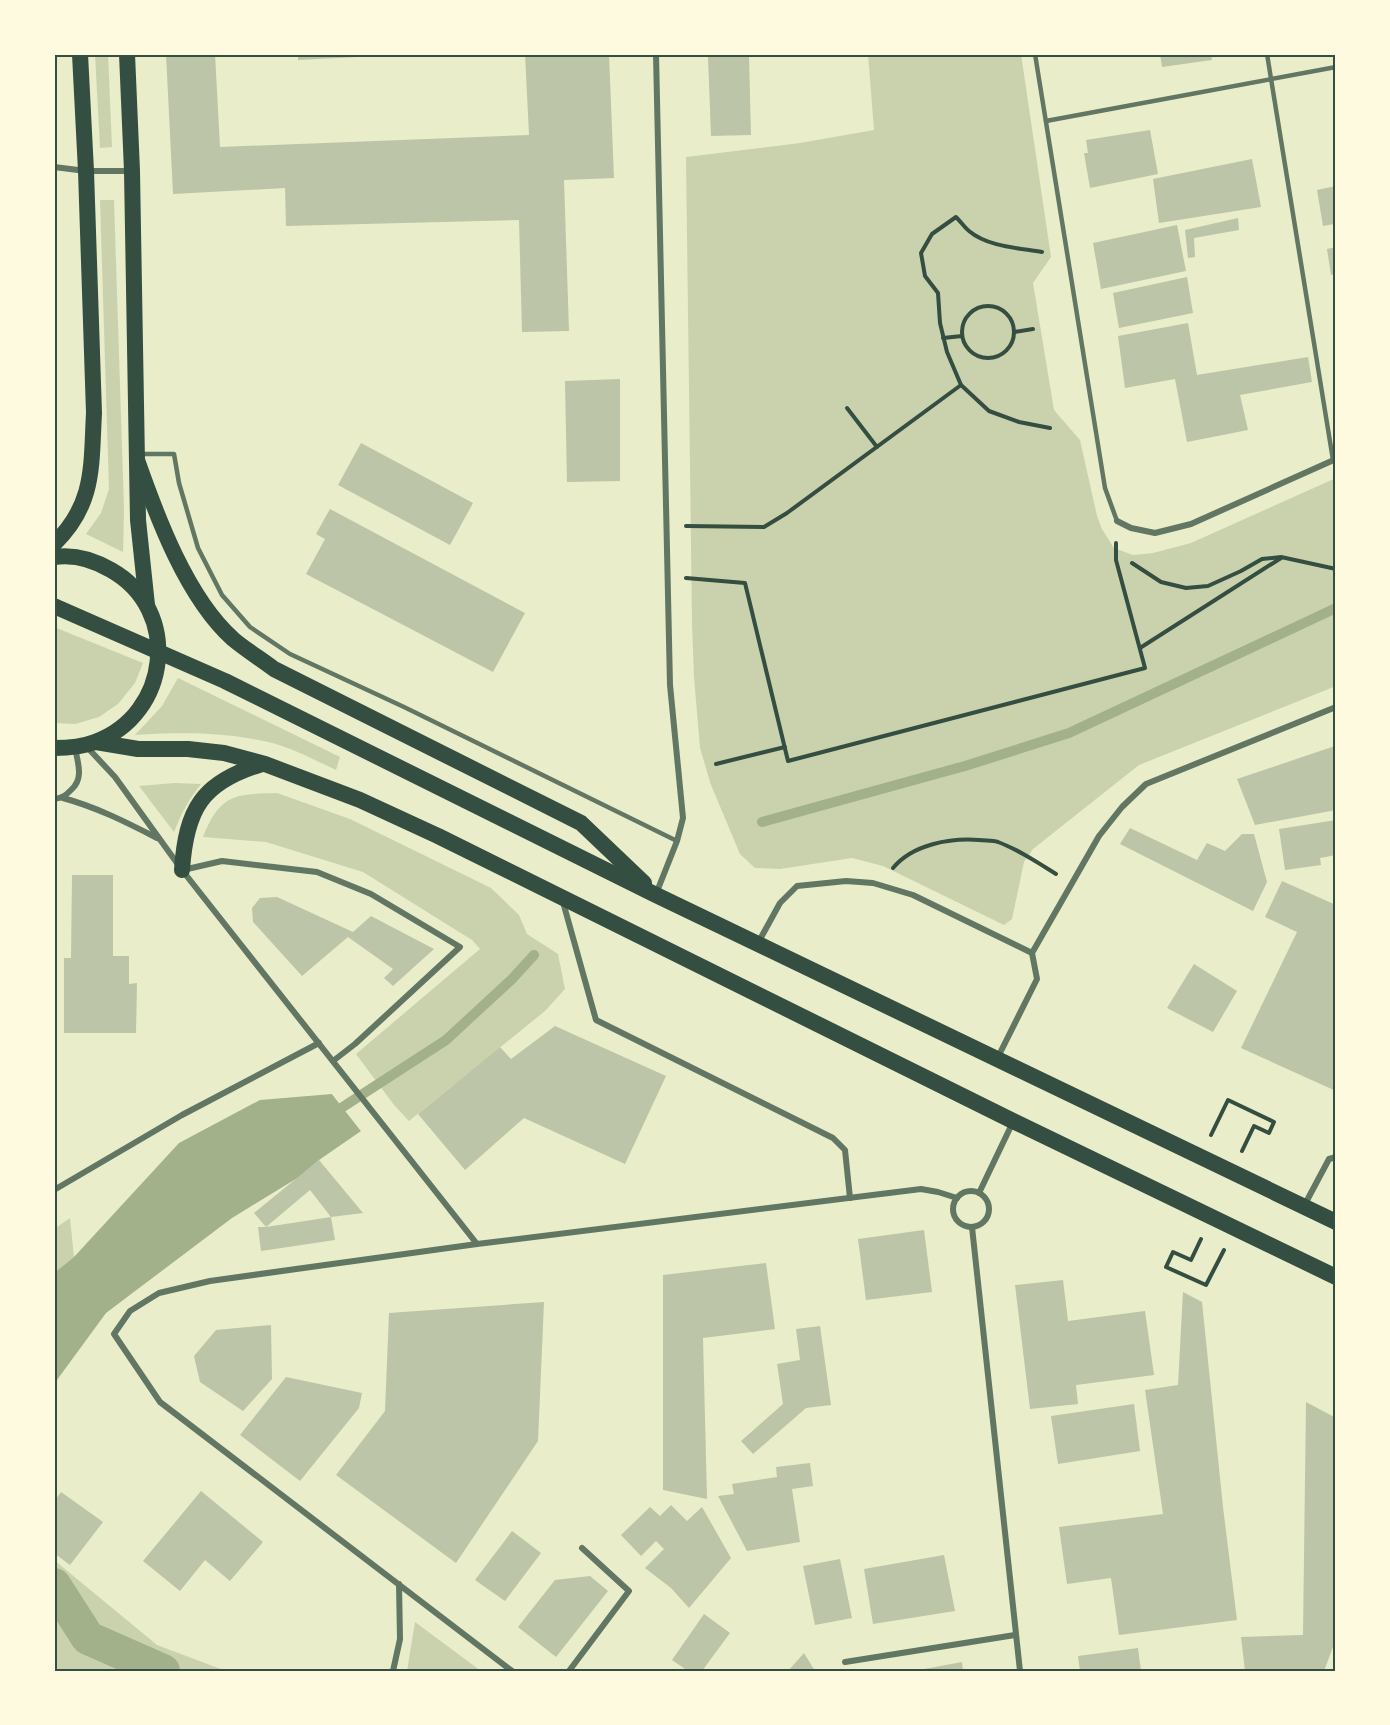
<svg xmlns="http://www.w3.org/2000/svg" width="1390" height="1725" font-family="Figtree,sans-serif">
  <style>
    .green { fill: #cad2ad }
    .water { fill: #a3b18a }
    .pier { fill: #e9edc9 }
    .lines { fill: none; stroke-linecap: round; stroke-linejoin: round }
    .stream { stroke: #a3b18a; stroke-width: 10 }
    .canal { stroke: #a3b18a; stroke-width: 34 }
    .building { fill: #bcc5a7; fill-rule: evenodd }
    .path { stroke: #344e41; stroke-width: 4 }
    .service { stroke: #617663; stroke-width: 4.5 }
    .minor { stroke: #617663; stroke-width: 6 }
    .trunk { stroke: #344e41; stroke-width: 16 }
    .neatline { fill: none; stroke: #344e41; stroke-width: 2 }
  </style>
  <rect width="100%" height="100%" fill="#e9edc9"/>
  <!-- green -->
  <g class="green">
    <polygon points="95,54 108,54 112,147 100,148"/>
    <polygon points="868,54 1021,54 1051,257 1033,283 1054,410 1080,440 1097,516 1102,529 1114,548 1133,555 1153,553 1191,543 1336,478 1336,686 1139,765 1033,849 1024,862 1012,919 1004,925 883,866 852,858 780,869 755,868 740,854 711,785 700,748 694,677 692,623 686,157 800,143 874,130"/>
    <polygon points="100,200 114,200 124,509 123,552 86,534 101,513 109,489"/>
    <polygon points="54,627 143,663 135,683 118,704 99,717 75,724 54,723"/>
    <path d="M178,678l162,79 -4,13c-22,-10 -45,-23 -68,-28 -44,-10 -89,-10 -133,-7l27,-29z"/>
    <path d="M175,783l26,1c-12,15 -20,30 -27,48l-35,-46z"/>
    <path d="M277,793l73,26 141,69 28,27 8,19 31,20 7,35 -20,22 -136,110 -15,-16 -38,-51 124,-105 -8,-9 -109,-68 -97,-30 -63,-5c17,-43 32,-43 74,-44z"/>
    <polygon points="70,1218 74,1257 54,1273 54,1229"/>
    <polygon points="54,1560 157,1645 226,1671 54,1671"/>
    <polygon points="415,1622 481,1671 407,1671"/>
  </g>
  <!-- water -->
  <polygon class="water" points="332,1094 361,1131 319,1160 299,1177 232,1218 106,1313 54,1384 54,1273 74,1257 179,1143 260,1100"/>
  <!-- pier -->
  <polygon class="pier" points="335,1092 363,1129 361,1131 332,1094"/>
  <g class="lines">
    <!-- stream -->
    <g class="stream">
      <polyline points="762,822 965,766 1069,733 1336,608"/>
      <polyline points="332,1114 446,1040 511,980 534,955"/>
    </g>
    <!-- canal -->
    <polyline class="canal" points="54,1585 88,1638 163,1671"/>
  </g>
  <!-- building -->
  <g class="building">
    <polygon points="166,54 215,54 220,147 529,135 525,54 609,54 614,178 564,180 569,331 522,332 519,220 286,226 285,188 173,194"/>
    <polygon points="298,54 377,54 377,56 298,60"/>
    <polygon points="1160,54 1211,54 1212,60 1162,67"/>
    <polygon points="749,56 751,135 711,136 708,57"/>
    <polygon points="1150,130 1158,174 1090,188 1084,153 1088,153 1086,140"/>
    <polygon points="1252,159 1261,207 1159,223 1153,179"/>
    <polygon points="1336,186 1336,229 1335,229 1334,224 1323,226 1317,190"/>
    <polygon points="1238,218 1239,230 1194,238 1195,257 1188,258 1185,230"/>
    <polygon points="1177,225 1186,271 1101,289 1093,243"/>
    <polygon points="1336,247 1336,274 1331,275 1327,249"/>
    <polygon points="1187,277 1193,313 1119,328 1113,293"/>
    <polygon points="1188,323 1197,375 1308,357 1312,382 1240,395 1248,430 1187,442 1175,379 1125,388 1118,336"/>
    <polygon points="620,379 620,481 567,482 565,381"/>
    <polygon points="361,443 473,503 450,545 338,485"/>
    <polygon points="330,509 525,613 493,672 306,574 325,539 316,534"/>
    <polygon points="1335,746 1336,810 1255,825 1237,779"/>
    <polygon points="1336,820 1336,855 1320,858 1321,865 1285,870 1279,829"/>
    <polygon points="1130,828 1197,860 1207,843 1225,851 1242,834 1254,834 1267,882 1253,911 1120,844"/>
    <polygon points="72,875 113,875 113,956 129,956 129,984 137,983 136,1033 64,1033 64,958 71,958"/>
    <polygon points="1282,881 1336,905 1336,1091 1241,1048 1297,932 1265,917"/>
    <polygon points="277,897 353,932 371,916 434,949 393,986 384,978 393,969 348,937 302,976 253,922 252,908 260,898"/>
    <polygon points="1194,964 1237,991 1213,1032 1167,1008"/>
    <polygon points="555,1026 666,1076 625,1164 524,1118 465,1170 418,1114 500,1047 511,1059"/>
    <path d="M319,1160l44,53 -32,4 4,23 -74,11 -3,-24h8l-12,-14zM310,1190l21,27 -65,10z"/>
    <polygon points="924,1230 932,1292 866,1300 858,1239"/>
    <polygon points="766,1263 775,1329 703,1338 707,1499 663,1490 663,1275"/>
    <polygon points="1063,1280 1068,1321 1145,1311 1154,1375 1076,1385 1078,1404 1030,1409 1015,1285"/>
    <polygon points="1183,1292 1202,1302 1223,1507 1237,1620 1119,1635 1111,1578 1067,1584 1059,1527 1163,1514 1145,1390 1178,1385"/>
    <polygon points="544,1302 538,1441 456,1563 336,1475 385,1411 389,1313"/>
    <polygon points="271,1325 272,1379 243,1411 200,1382 194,1356 216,1330"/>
    <polygon points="820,1326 831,1405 806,1408 753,1454 741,1441 783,1404 777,1364 800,1360 796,1329"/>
    <polygon points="286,1377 362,1393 359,1408 300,1481 240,1435"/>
    <polygon points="1306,1402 1336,1418 1336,1639 1324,1671 1245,1671 1241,1637 1303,1635"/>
    <polygon points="1134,1404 1140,1451 1058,1464 1051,1416"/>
    <polygon points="810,1463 813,1486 792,1489 800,1542 747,1551 718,1496 734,1494 732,1484 777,1477 776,1467"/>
    <polygon points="201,1491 263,1542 230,1581 205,1560 180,1591 143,1561"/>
    <polygon points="61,1492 103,1522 70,1565 54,1553 54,1502"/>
    <polygon points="671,1505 687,1521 702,1507 731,1558 689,1608 671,1588 645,1568 664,1549 656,1541 641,1556 621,1535 650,1507 660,1516"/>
    <polygon points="512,1531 541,1553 505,1601 475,1580"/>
    <polygon points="944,1555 955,1611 873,1624 864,1569"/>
    <polygon points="840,1559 852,1618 815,1625 803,1566"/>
    <polygon points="590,1576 608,1591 556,1657 518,1627 555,1580"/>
    <polygon points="704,1614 730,1633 702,1671 688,1671 672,1660"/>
    <polygon points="1138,1648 1141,1671 1080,1671 1078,1656"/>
    <polygon points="804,1653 815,1671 788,1671"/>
    <polygon points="962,1662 963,1671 919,1671 919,1670"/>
  </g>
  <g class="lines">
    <!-- path -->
    <g class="path">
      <path d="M1042,252c-23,-4 -54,-5 -73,-21 -4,-3 -8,-9 -13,-14l-24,17 -11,19 4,23 13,17 2,30 7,29 14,33 28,26 30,11 31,6"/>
      <circle cx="988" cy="332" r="26"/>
      <polyline points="1014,332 1033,329"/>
      <polyline points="943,338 962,336"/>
      <polyline points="847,408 877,447"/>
      <polyline points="686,526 764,527 787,513 961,385"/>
      <polyline points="1132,563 1161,582 1186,588 1208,586 1241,571 1262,559 1281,557 1336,569"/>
      <polyline points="686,578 745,583 788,761 1145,668 1116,560 1116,543"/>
      <polyline points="1140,648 1281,558"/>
      <polyline points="716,764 785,747"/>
      <path d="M893,868c20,-24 57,-30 86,-28 7,1 13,0 19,2 21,8 39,20 58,32"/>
      <polyline points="1211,1135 1228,1100 1274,1122 1269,1133 1254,1126 1242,1151"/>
      <polyline points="1201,1239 1191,1260 1173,1252 1166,1267 1206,1285 1224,1250"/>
    </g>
    <!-- service -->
    <g class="service">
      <polyline points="1035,54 1105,488 1117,521"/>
      <polyline points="1267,54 1333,460"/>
      <polyline points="1046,121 1336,67"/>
      <polyline points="140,454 174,454 179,483 198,548 222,595 250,627 290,654 404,707 677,841"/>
    </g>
    <!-- minor -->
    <g class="minor">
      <polyline points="656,54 670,685 683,818 677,841 656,894"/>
      <polyline points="54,167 86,171 131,171"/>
      <polyline points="1117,521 1131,528 1155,533 1191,524 1336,459"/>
      <polyline points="87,747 115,777 182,870 477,1244"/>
      <path d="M63,798c33,9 63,24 94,40"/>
      <path d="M54,799c8,-1 11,-3 17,-9 13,-11 7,-27 4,-42"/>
      <polyline points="183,870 222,861 317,872 371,894 460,947 355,1044 333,1061"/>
      <polyline points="563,902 596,1020 833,1138 845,1150 850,1198"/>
      <polyline points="758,943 780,903 797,886 846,881 873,883 913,895 1032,953"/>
      <polyline points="998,1057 1037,979 1032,953 1099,836 1122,807 1146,784 1336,707"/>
      <polyline points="54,1190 182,1115 319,1043"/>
      <circle cx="971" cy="1209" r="18"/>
      <polyline points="979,1193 1012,1124"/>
      <polyline points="1304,1206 1329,1159 1336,1157"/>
      <polyline points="972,1227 1020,1671"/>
      <polyline points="845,1662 1015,1635"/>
      <polyline points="393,1671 400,1639 399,1584"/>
      <polyline points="512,1671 160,1402 114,1334 130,1311 159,1293 210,1281 477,1244 921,1189 938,1192 957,1198"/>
      <polyline points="569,1671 629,1591 582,1548"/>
    </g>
    <!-- trunk -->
    <g class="trunk">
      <polyline points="127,54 132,171 138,520 147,605"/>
      <path d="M137,460c20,57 50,138 96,179 13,11 28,20 41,30l307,154 63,60"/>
      <path d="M54,544c41,-40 37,-77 40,-131l-8,-242 -6,-117"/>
      <path d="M54,557c20,-3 40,3 57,13 71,40 59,145 -16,172 -13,5 -27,6 -41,6"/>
      <polyline points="54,606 225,681 656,895 1336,1222"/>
      <polyline points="96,742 138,749 188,749 224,753 265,764 360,800 438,836 1013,1121 1336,1277"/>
      <path d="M182,870c4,-61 20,-88 80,-106"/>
    </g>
  </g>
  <!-- border -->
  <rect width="1390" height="1725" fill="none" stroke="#fefae0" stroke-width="111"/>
  <rect x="56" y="56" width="1278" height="1614" class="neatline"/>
</svg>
